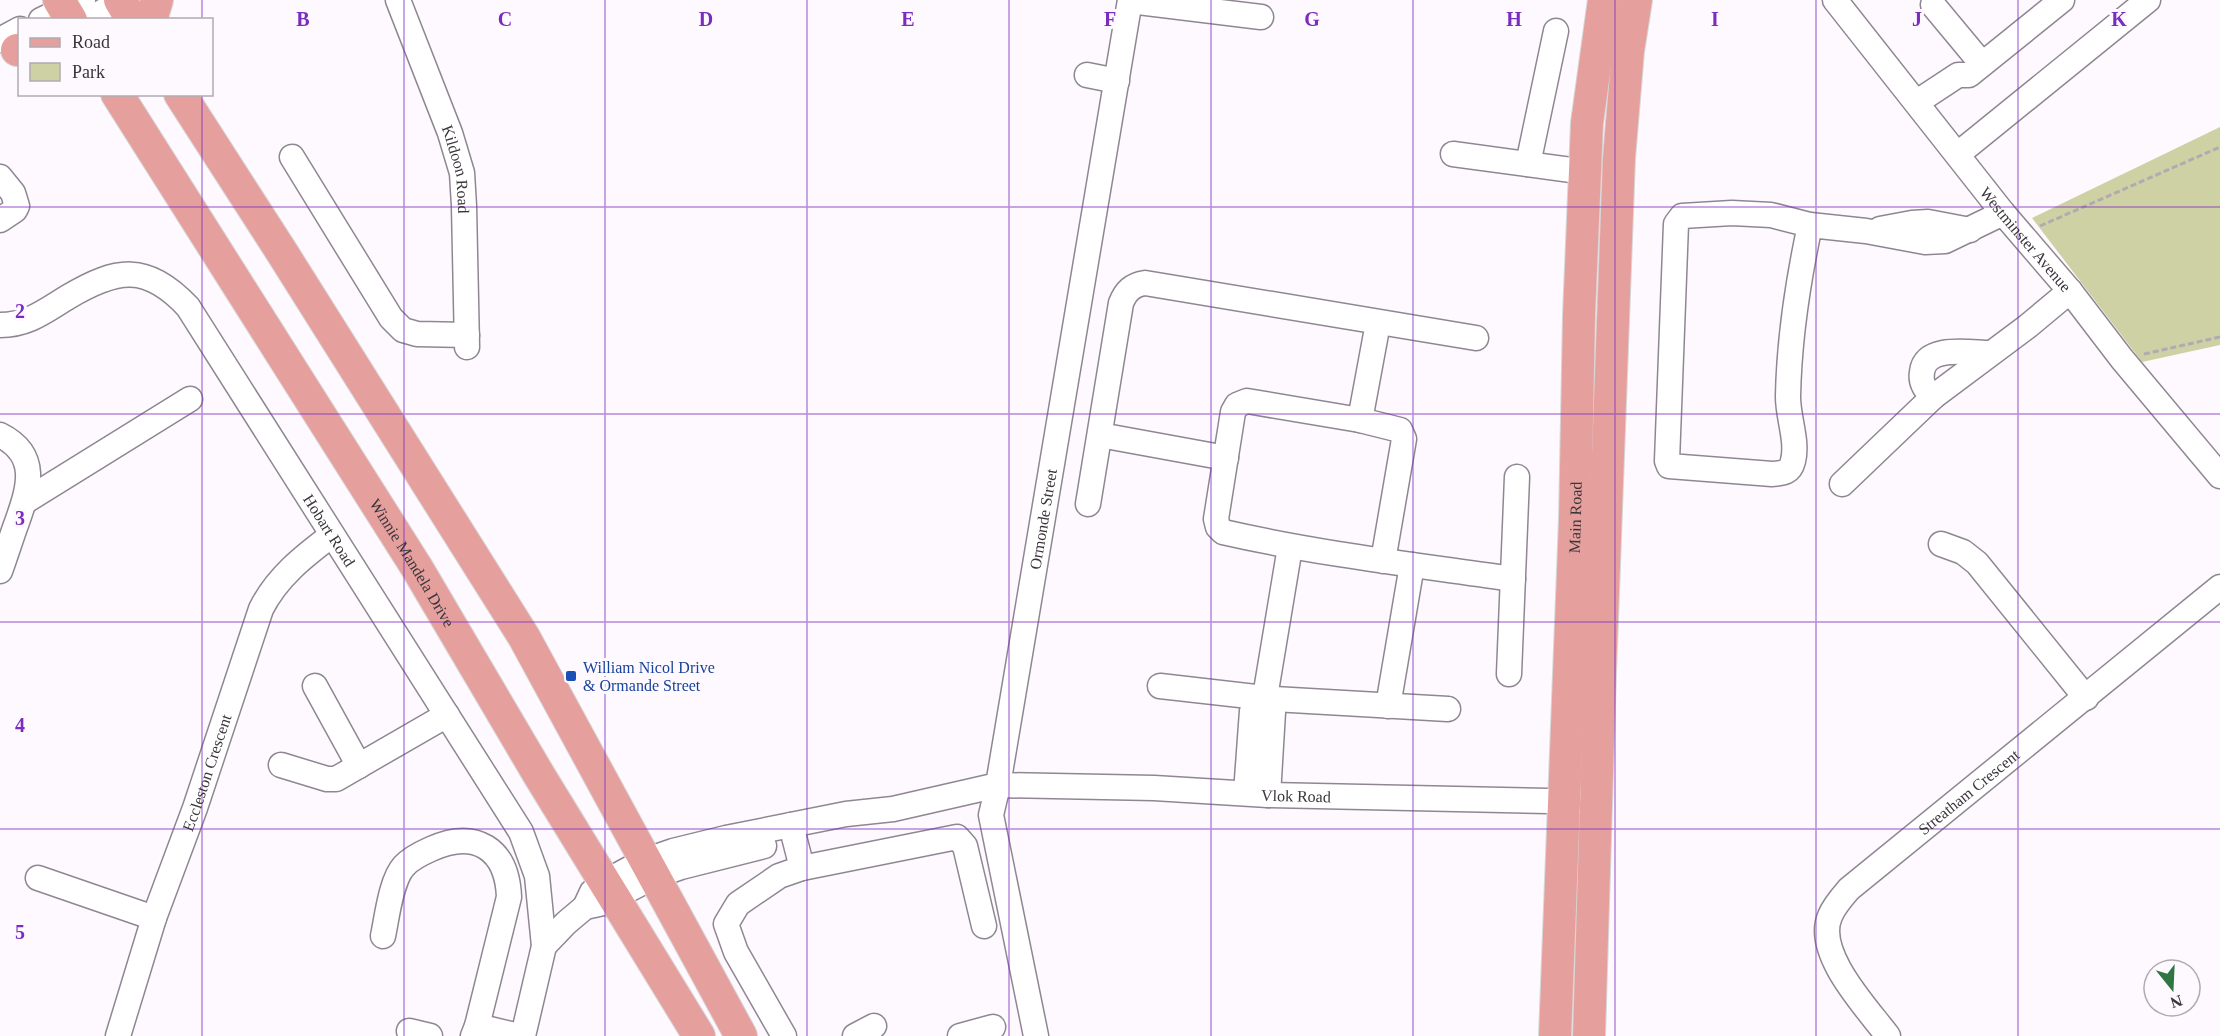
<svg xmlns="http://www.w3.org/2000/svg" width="2220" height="1036" font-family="'Times New Roman',serif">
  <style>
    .green { fill: #ced1a3 }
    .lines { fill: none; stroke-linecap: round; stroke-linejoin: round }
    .minor-casing { stroke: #908693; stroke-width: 27 }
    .major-casing { stroke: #d8d7d8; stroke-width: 34 }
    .path { stroke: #b0abb1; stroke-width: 3; stroke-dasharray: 6 3; stroke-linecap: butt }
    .minor { stroke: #fff; stroke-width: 24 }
    .major { stroke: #e5a09e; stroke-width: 32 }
    .grid { fill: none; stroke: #7b2cbf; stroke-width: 1.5; stroke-opacity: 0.55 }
    .transit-dot { fill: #1a4fb4; stroke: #fef9ff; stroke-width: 2 }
    .labels { text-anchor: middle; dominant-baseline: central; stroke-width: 6; stroke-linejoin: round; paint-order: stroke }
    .street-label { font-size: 16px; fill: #3a353b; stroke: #fef9ff }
    .transit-label { font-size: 16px; fill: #164399; stroke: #fef9ff; text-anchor: start }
    .grid-label { font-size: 20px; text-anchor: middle; font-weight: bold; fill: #7b2cbf; stroke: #fef9ff; stroke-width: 6; stroke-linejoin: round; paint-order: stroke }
  </style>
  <rect width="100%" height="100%" fill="#fef9ff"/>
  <!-- green -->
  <polygon class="green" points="2220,127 2220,345 2142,362 2032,218"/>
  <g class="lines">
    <!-- minor casing -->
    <g class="minor-casing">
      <g id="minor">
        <path id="s1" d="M398,0l52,133 12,40 2,33 3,141"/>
        <path id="s2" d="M1835,0l168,213 67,78 52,68 98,117"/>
        <polyline points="1130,1 1261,17"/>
        <polyline points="1933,5 1982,64"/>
        <polyline points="41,20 83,0"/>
        <polyline points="88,20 123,0"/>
        <polyline points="0,40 20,29"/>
        <polyline points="1087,75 1117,81"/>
        <polyline points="1917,102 1958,75 1969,75 2062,0"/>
        <polyline points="1453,154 1586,172"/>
        <polyline points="1958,154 2148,0"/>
        <polyline points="292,157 391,318 403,330 417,334 467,335"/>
        <polyline points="1528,164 1556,31"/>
        <polyline points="0,177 13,193 17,206 15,210 0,220"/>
        <path d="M1810,225c-12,56 -21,114 -22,172 0,21 10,44 5,64 -3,12 -10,12 -21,13l-103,-8 -2,-5 9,-237 6,-8 50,-3 39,2 39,10 56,6 59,11 20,-1 58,-28"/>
        <polyline points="1880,229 1912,223 1928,222 1970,230"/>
        <path id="s3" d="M0,325c28,0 45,-14 68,-28 49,-29 79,-34 120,10l333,525 16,44 7,70 -21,90"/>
        <path d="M1933,397c-8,-7 -13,-14 -11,-25 3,-28 49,-19 68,-19"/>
        <polyline points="1360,420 1378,323"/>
        <path d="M0,435c40,20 29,53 17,87 -6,16 -11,33 -17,49"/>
        <polyline points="1100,435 1226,458"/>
        <polyline points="1842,484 1933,397 2028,326 2070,291"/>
        <polyline points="24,502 190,399"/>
        <path d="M1088,504l33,-201c5,-12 11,-18 24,-20l331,55"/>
        <polyline points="1941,544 1963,552 1977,563 2086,698"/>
        <path d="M1383,561l21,-122 -4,-9 -40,-10 -113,-19 -10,4 -4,7 -17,107 2,8 5,5c96,22 193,33 290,47"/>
        <polyline points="1509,674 1517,477"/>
        <polyline points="315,686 359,766"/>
        <polyline points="1160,686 1274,699 1448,709"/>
        <polyline points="1265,697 1273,712 1268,795"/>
        <polyline points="1388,706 1412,565"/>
        <polyline points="281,765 327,779 336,779 447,715"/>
        <polyline points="1246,793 1252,711 1265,697 1290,547"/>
        <polyline points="791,825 802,868"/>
        <polyline points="38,878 154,918"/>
        <path id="s4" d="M585,907l7,-15 13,-10 39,-21 29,-10 53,-13 120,-24 47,-5 105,-24 156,3 114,7 328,7"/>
        <path d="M383,936c4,-19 8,-56 21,-70 7,-8 18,-13 27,-17 44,-20 76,-1 78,48l-32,129 -4,10"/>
        <polyline points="544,946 566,923 585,907 603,903 653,877 681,867 764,846"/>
        <polyline points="477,1026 519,1036"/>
        <polyline points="409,1031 430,1036"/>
        <path id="s5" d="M118,1036l36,-118 41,-110 66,-199c16,-32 43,-53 71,-74"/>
        <polyline points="784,1036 736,952 726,924 738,904 779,876 802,868 957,837 965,846 984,926"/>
        <polyline points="855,1036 874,1026"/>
        <polyline points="960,1036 993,1027"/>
        <path id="s6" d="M1036,1036l-45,-221 7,-30 132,-785"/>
        <path id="s7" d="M1888,1036c-21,-28 -74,-83 -58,-120 4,-10 12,-19 19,-27l371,-302"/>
      </g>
    </g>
    <!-- major casing -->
    <g class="major-casing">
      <g id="major">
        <polyline points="59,0 71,20"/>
        <polyline points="120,0 132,20"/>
        <polyline points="151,20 157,0"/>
        <polyline points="17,50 20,50"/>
        <path id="s8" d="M117,94l300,474 122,207 160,261"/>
        <polyline points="180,94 283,254 524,637 741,1036"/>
        <path id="s9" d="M1555,1036l20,-517 4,-204 8,-192 17,-123"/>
        <polyline points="1589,1036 1600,673 1619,158 1628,51 1636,0"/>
      </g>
    </g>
    <!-- path -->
    <g class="path">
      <polyline points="2040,226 2220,147"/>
      <polyline points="2144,354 2220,337"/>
    </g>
    <!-- minor -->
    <use href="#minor" class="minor"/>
    <!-- major -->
    <use href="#major" class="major"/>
  </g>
  <!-- grid -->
  <path class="grid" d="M202,0v20M404,0v1036M605,0v1036M807,0v1036M1009,0v1036M1211,0v1036M1413,0v1036M1615,0v1036M1816,0v1036M2018,0v1036M202,94v942M0,207h2220M0,414h2220M0,622h2220M0,829h2220"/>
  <!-- markers -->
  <rect class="transit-dot" x="565" y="670" width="12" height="12" rx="3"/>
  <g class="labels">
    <!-- street labels -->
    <g class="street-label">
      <text stroke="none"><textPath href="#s1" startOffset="180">Kildoon Road</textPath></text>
      <text stroke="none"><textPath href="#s2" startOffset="306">Westminster Avenue</textPath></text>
      <text stroke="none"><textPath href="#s9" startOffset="519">Main Road</textPath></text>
      <text stroke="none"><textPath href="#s6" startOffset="526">Ormonde Street</textPath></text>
      <text stroke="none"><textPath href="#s3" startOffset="474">Hobart Road</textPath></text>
      <text stroke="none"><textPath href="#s8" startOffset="554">Winnie Mandela Drive</textPath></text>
      <text stroke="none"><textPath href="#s5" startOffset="278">Eccleston Crescent</textPath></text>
      <text stroke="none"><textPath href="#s7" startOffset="326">Streatham Crescent</textPath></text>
      <text stroke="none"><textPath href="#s4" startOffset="738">Vlok Road</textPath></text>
    </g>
    <!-- transit labels -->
    <g class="transit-label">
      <text x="583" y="667">William Nicol Drive<tspan x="583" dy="18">&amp; Ormande Street</tspan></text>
    </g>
  </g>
  <g class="grid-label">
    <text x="303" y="26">B</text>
    <text x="505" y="26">C</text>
    <text x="706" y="26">D</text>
    <text x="908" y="26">E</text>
    <text x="1110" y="26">F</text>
    <text x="1312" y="26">G</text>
    <text x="1514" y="26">H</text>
    <text x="1715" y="26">I</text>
    <text x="1917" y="26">J</text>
    <text x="2119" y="26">K</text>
    <text x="20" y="318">2</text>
    <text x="20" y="525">3</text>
    <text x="20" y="732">4</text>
    <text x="20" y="939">5</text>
  </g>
  <!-- legend -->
  <rect x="18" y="18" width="195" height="78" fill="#fef9ff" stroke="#b0abb1" stroke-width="1.5"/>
  <rect x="30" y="38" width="30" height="9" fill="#e5a09e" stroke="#b0abb1" stroke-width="1.5"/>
  <text x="72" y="48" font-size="18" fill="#3a353b">Road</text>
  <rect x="30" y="63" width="30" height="18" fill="#ced1a3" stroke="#b0abb1" stroke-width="1.5"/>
  <text x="72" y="78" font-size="18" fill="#3a353b">Park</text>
  <!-- north arrow -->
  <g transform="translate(2172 988) rotate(162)"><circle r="28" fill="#fef9ff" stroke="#b0abb1" stroke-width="1.5"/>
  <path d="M0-4.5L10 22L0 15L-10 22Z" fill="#307642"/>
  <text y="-9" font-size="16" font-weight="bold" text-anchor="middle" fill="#3a353b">N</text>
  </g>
</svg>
